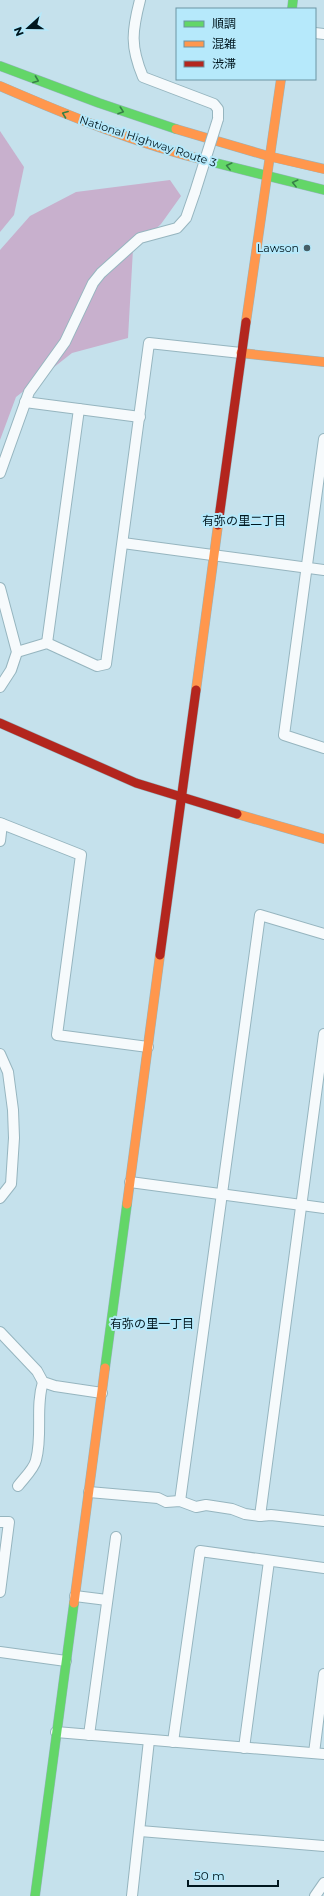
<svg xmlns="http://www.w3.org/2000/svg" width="324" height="1896" font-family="Montserrat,'Noto Sans JP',sans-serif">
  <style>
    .forest { fill: #c8b0cd }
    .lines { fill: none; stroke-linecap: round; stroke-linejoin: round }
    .street-casing { stroke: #96b5bf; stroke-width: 12 }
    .fast-casing { stroke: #96b5bf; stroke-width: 10 }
    .slow-casing { stroke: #96b5bf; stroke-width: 10 }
    .jam-casing { stroke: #96b5bf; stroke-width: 10 }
    .street { stroke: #f6fafc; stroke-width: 10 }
    .fast { stroke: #63d668; stroke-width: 9 }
    .slow { stroke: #ff974d; stroke-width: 9 }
    .jam { stroke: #b3261e; stroke-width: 9 }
    .street-bridge-casing { stroke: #96b5bf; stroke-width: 12; stroke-linecap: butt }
    .street-bridge { stroke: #f6fafc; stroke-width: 10 }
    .oneway { stroke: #368047 }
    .poi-dot { fill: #455e67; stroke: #b6e9fb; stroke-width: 1.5 }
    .labels { text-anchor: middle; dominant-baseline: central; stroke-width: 4; stroke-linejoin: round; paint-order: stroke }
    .street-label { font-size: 11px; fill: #00171f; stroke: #b6e9fb }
    .poi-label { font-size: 11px; fill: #00171f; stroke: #b6e9fb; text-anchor: end }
    .neighbourhood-label { font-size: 12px; fill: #00171f; stroke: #b6e9fb }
  </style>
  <rect width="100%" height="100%" fill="#c5e1ec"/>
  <!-- forest -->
  <g class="forest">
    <polygon points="0,131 24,167 14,215 0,232"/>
    <polygon points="170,180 181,196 161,224 133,249 128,338 72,353 16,397 0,440 0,250 30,216 76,192"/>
  </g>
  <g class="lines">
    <!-- street casing -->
    <g class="street-casing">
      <g id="street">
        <path d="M140,0c-8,31 -10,46 3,77l71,27 4,5v10"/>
        <polyline points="315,33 324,34"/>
        <polyline points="25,402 140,417"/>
        <polyline points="324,439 284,735 324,748"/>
        <polyline points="0,473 29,392 65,342 93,283 101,273 140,238 177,228 186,218 195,192"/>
        <polyline points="123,543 324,570"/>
        <polyline points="0,588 17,652 11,670 0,687"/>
        <polyline points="47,643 79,409"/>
        <polyline points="17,652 47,643 97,666 106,664 149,343 241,353"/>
        <polyline points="0,823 81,855 57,1035 148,1047"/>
        <polyline points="0,841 2,824"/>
        <polyline points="0,1054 8,1072 13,1110 14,1138 11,1184 0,1198"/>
        <polyline points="130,1182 324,1208"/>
        <polyline points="0,1332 37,1371 43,1382 55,1386 102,1393"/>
        <path d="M18,1486c6,-8 16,-17 18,-26 7,-26 -1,-53 7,-78"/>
        <polyline points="89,1492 158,1498 166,1502 180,1501 196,1507 206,1505 232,1509 245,1514 260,1516 271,1515 324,1521"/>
        <polyline points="180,1501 260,915 324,934"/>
        <polyline points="260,1516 324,1034"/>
        <polyline points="0,1522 9,1522 0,1592"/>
        <polyline points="75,1596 107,1600"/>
        <polyline points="0,1652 66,1661"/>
        <polyline points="56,1732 324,1754"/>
        <polyline points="89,1735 116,1537"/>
        <polyline points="173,1742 200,1551 324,1568"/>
        <polyline points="244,1748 269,1561"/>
        <polyline points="314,1753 324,1674"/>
        <polyline points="140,1831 324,1846"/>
        <polyline points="132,1896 149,1740"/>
        <polyline points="315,1896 324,1883"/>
      </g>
    </g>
    <!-- fast casing -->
    <g class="fast-casing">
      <g id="fast">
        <polyline points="292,9 293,0"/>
        <polyline points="0,66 99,103 176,129"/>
        <polyline points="208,161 324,190"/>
        <polyline points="105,1368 127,1204"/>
        <polyline points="35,1896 74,1603"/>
      </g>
    </g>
    <!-- slow casing -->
    <g class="slow-casing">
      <g id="slow">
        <path d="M0,86c67,29 137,58 208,75"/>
        <polyline points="176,129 268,156 324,169"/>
        <polyline points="246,322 281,79"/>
        <polyline points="241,353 324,362"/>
        <polyline points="196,690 218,525"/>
        <polyline points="237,814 324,839"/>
        <polyline points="127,1204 160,955"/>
        <polyline points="74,1603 105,1368"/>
      </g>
    </g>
    <!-- jam casing -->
    <g class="jam-casing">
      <g id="jam">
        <polyline points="218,525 246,322"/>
        <polyline points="0,723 136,783 237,814"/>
        <polyline points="160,955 196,690"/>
      </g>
    </g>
    <!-- street -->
    <use href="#street" class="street"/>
    <!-- fast -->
    <use href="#fast" class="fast"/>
    <!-- slow -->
    <use href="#slow" class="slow"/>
    <!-- jam -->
    <use href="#jam" class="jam"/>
    <!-- street-bridge casing -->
    <g class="street-bridge-casing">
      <polyline id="street-bridge" points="195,192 218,119"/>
    </g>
    <!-- street-bridge -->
    <use href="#street-bridge" class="street-bridge"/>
  </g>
  <!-- one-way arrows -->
  <defs><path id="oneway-chevron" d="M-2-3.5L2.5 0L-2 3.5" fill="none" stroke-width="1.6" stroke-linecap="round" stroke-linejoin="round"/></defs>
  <g class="oneway">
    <use href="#oneway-chevron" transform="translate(36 80) rotate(21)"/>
    <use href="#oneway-chevron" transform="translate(121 111) rotate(19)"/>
    <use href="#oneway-chevron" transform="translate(65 114) rotate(-159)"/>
    <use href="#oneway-chevron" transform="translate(229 166) rotate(-166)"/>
    <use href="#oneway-chevron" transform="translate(295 183) rotate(-166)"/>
  </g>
  <!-- markers -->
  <circle class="poi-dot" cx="307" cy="248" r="4"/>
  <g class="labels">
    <!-- street labels -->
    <g class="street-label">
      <text transform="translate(148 141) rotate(18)">National Highway Route 3</text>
    </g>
    <!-- poi labels -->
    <g class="poi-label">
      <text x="299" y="248">Lawson</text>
    </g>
    <!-- neighbourhood labels -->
    <g class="neighbourhood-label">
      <text x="244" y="520">有弥の里二丁目</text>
      <text x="152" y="1323">有弥の里一丁目</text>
    </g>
  </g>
  <!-- legend -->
  <rect x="176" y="8" width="140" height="72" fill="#b6e9fb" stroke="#6d95a3"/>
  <rect x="184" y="21" width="20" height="6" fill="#63d668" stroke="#6d95a3"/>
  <text x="212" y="28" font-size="12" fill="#00171f">順調</text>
  <rect x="184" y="41" width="20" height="6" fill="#ff974d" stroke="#6d95a3"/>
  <text x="212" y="48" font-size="12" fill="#00171f">混雑</text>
  <rect x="184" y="61" width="20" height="6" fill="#b3261e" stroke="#6d95a3"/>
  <text x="212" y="68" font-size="12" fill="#00171f">渋滞</text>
  <!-- north arrow -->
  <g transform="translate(28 28) rotate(249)" stroke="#b6e9fb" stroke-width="3" paint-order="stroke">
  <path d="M0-3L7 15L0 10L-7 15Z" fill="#00171f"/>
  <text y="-6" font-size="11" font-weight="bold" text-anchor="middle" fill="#00171f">N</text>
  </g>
  <!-- scale -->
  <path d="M188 1880v6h90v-6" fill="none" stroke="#00171f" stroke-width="2"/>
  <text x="194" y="1880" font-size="12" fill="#00171f" stroke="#b6e9fb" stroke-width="3" paint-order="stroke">50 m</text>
</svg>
